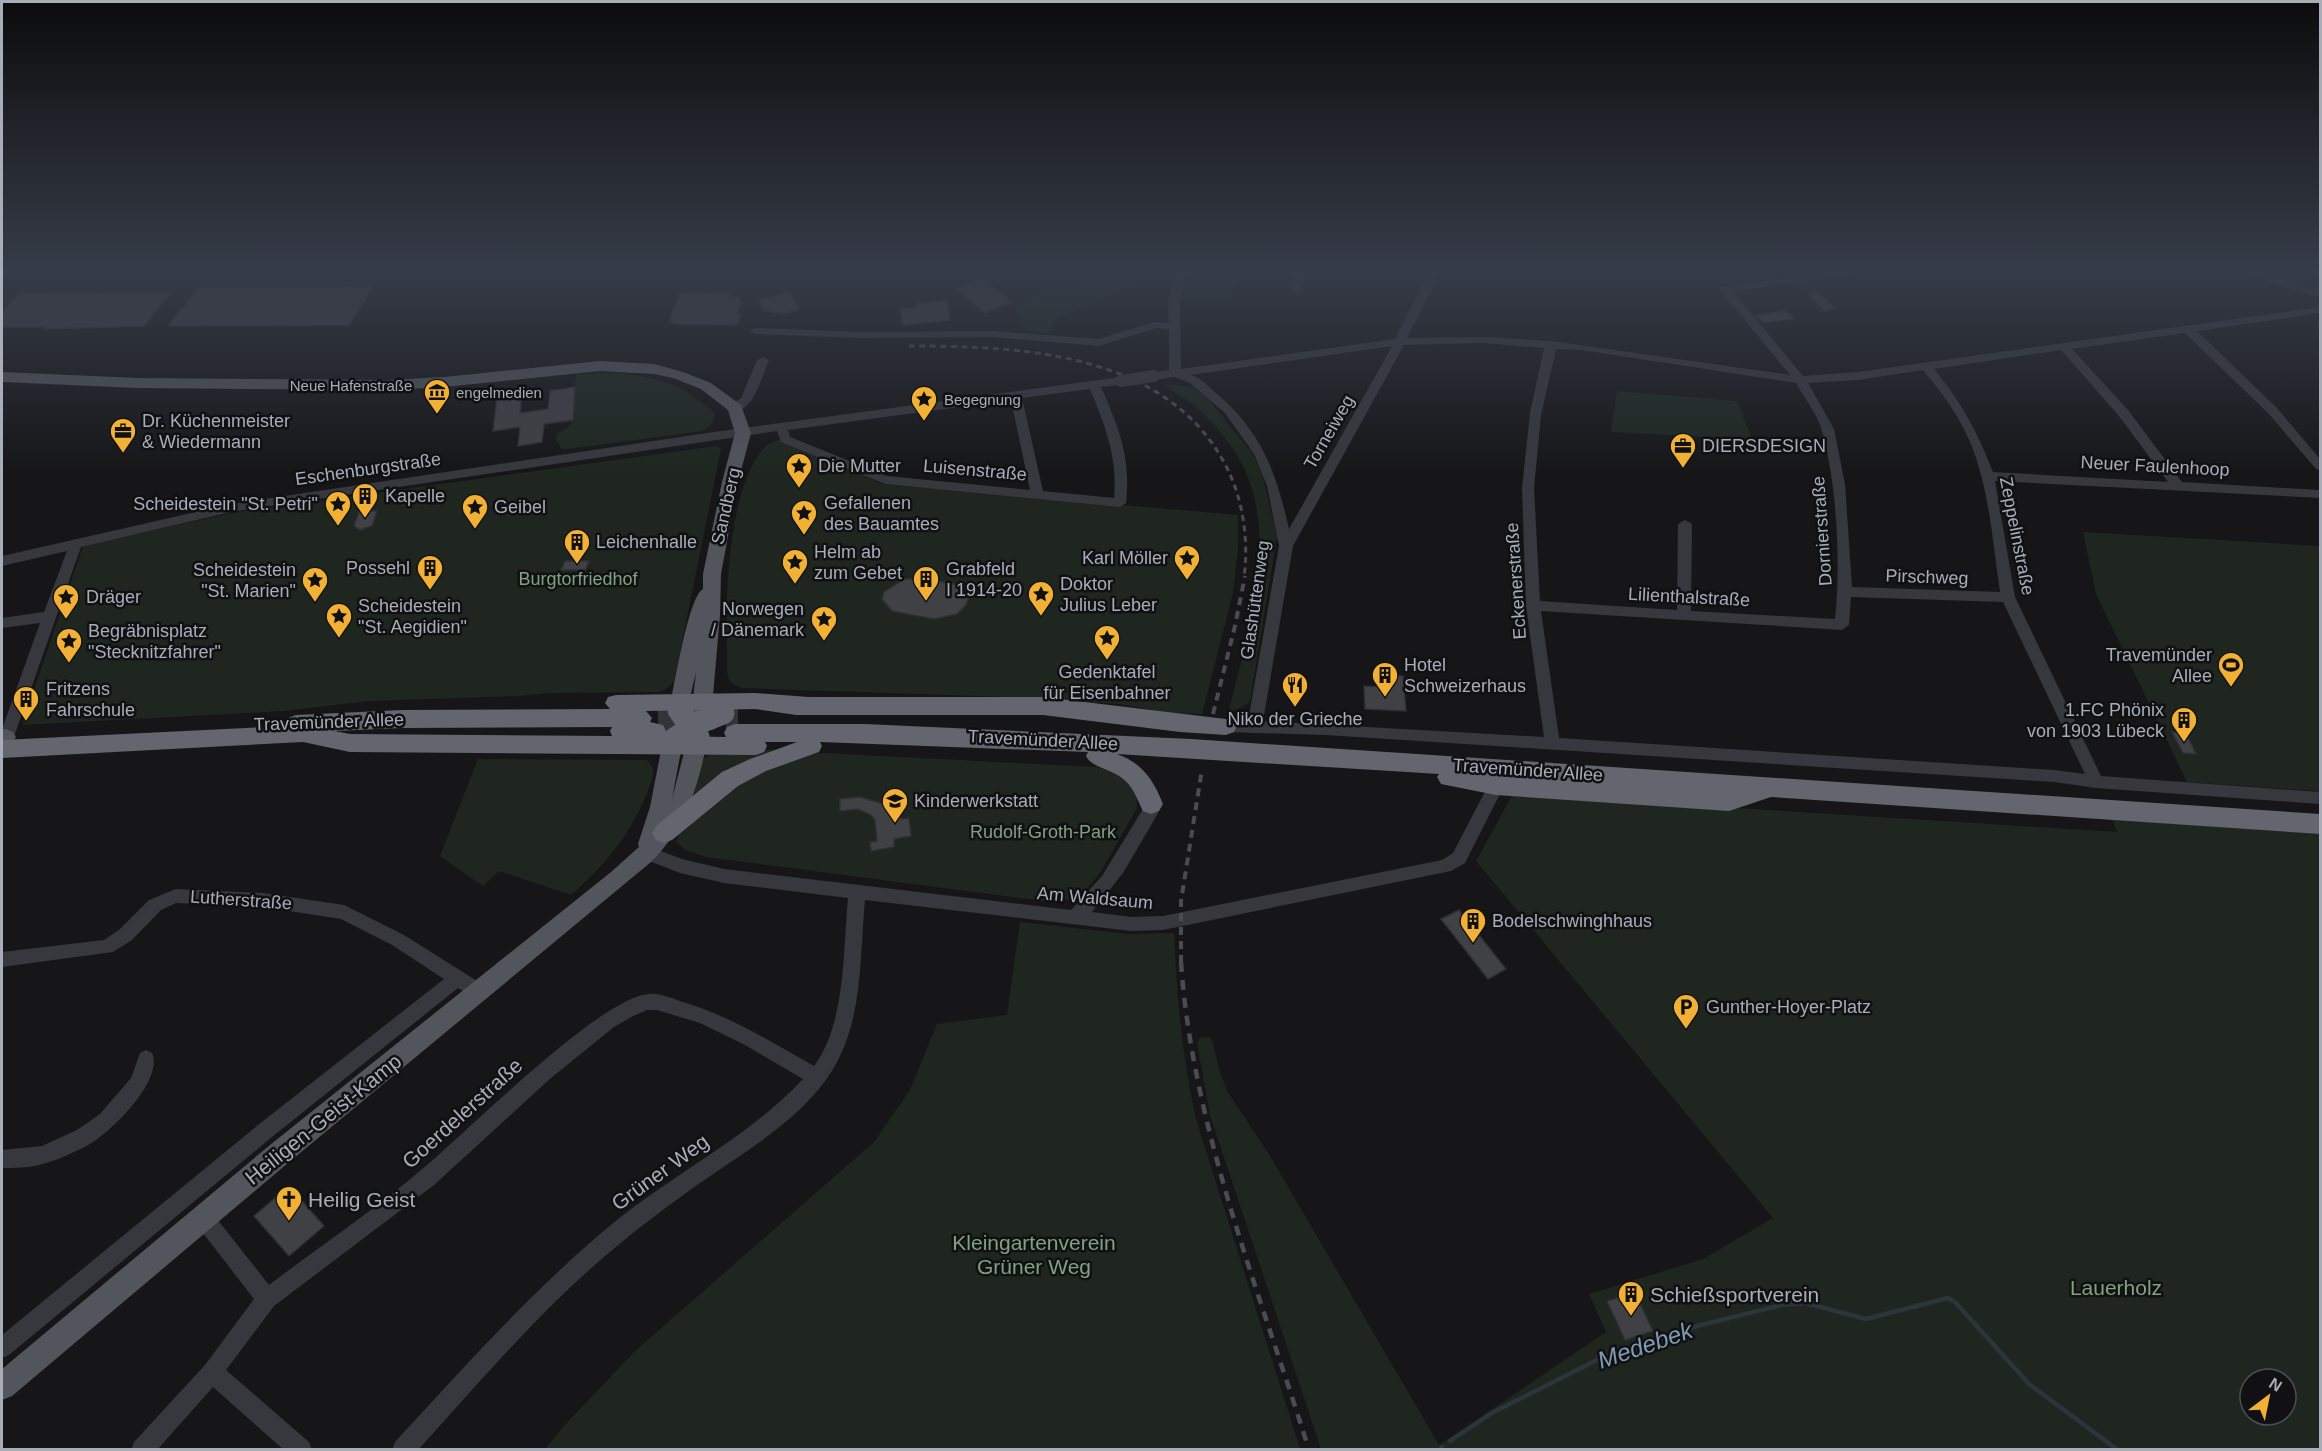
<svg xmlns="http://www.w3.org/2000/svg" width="2322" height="1451" font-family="Arial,sans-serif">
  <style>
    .green { fill: #1e261f; fill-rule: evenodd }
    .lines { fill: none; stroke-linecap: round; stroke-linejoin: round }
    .stream { stroke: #2c353c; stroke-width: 4.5 }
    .building { fill: #404145; stroke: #303034; stroke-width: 1.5 }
    .highway-tunnel { stroke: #333438; stroke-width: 23; stroke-dasharray: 23 11; stroke-linecap: butt }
    .minor { fill: #37383d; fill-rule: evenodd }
    .major { fill: #53555c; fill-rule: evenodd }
    .highway { fill: #63666e; fill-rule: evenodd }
    .rail-far2 { stroke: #4a4c52; stroke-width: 3; stroke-dasharray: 6 4.5; stroke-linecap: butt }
    .rail-far1 { stroke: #4a4c52; stroke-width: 4; stroke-dasharray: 8 6; stroke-linecap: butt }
    .rail { stroke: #4a4c52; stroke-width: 4.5; stroke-dasharray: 10 8; stroke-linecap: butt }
    .minor-bridge { stroke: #37383d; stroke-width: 12 }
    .highway-bridge { stroke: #63666e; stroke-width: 23 }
    .labels { text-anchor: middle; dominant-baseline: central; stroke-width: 5; stroke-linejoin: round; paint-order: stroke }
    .far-street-label { font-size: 15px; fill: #a8adb8; stroke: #111113 }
    .far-poi-label { font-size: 15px; fill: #a8adb8; stroke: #111113; text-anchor: start }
    .poi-label { font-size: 18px; fill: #a8adb8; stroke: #111113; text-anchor: start }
    .street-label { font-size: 18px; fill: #a8adb8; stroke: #111113 }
    .park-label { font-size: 18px; fill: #7fa381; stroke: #111113 }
    .near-street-label { font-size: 21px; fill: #a8adb8; stroke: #111113 }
    .near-poi-label { font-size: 21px; fill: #a8adb8; stroke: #111113; text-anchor: start }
    .near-park-label { font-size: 21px; fill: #7fa381; stroke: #111113 }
    .near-water-label { font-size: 24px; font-style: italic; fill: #7f9bb3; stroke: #111113 }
  </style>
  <rect width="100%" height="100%" fill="#161618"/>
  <!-- green -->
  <g class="green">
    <polygon points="1098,271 1153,271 1128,288 1053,320 1049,333 1023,330 1016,306"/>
    <polygon points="1190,271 1242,271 1231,298 1182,298"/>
    <polygon points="2250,271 2320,271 2320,293 2270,273"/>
    <path d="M604,373c47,2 76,8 111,41 -1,9 -5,13 -14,17l-139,19 -6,-11 1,-5 14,-9 5,-50z"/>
    <path d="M1165,384l28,3 15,12 45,55 10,23 14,59 -27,166 -22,13c20,-86 60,-194 0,-273 -9,-12 -22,-27 -34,-37 -10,-7 -20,-12 -29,-21z"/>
    <polygon points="1617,391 1737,401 1752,439 1611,432"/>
    <path d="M781,439l101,45 356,31v34l-5,44 -31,121 -32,-1 -52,-9 -77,-6 -299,-10c-4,-2 -9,-3 -12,-7 -5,-8 -2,-24 -3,-32 -2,-52 1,-163 38,-202 3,-4 11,-6 16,-8z"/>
    <polygon points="717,446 721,449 674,682 665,690 658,692 548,693 521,696 369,701 284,711 22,725 83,546 231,513"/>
    <polygon points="2083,532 2320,546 2320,791 2187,782 2096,594"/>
    <path d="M782,750l-92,51 13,-41c11,-15 61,-10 79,-10z"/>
    <path d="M823,753l273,14c25,6 41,12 41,41l-37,65 -21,25 -28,4 -345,-45 -21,-7 -9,-9 6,-13 56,-48 67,-26z"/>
    <path d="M478,759l168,1c12,8 7,17 3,28 -17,45 -43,76 -78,107l-72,-24 -16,15 -43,-30z"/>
    <path d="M1513,794l604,38 -5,-13 208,13v617h-999l-111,-334 -13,-72 3,-5 8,-1 4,3 8,32 7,19 43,65 169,289 167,-113 -17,-38 114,-35 70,-41 -297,-357zM2250,1379h36v36h-36z"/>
    <path d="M1020,922l109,12 45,-1c3,63 8,124 22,186l104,330h-755l19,-23 71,-75 239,-209 36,-52 27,-66 70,-9z"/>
  </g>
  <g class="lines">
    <!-- stream -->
    <g class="stream">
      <polyline points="1450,1441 1492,1413 1599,1359 1697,1326 1782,1305 1805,1303 1866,1319 1948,1298 1955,1302 2029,1384 2118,1450"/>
      <polyline points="1440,1450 1442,1447"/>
    </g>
  </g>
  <!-- building -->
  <g class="building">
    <polygon points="982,278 1011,302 985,313 956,289"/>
    <polygon points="374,286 349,325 168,326 199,287"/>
    <polygon points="171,292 144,326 44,329 46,327 2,327 2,312 19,293"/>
    <polygon points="731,292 729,297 739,297 741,303 737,314 741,314 737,325 674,324 669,321 680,293"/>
    <polygon points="789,292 799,309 782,314 764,310 758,300"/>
    <polygon points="1817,292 1824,297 1835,309 1824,311 1807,293"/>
    <polygon points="947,300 950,320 903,325 900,309 913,308 917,304"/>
    <polygon points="1786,311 1793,319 1763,323 1756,315"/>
    <polygon points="575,387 573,420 544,424 542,442 518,446 520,427 493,431 497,398 522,394 520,413 548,409 550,391"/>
    <polygon points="370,511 377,511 372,526 360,530 354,526 359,512"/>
    <polygon points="565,561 589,561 585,570 561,570"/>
    <polygon points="904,579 926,579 954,584 969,595 966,605 957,614 934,619 892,611 882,599 884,592"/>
    <polygon points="1381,675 1403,676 1406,711 1365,709 1364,686 1381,687"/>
    <polygon points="2172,732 2186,733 2196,754 2183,753"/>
    <polygon points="860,797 890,806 902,819 909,818 911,836 894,839 894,847 871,851 870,842 877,841 875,820 871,815 858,809 840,811 840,799"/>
    <polygon points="1459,910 1506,969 1488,979 1441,919"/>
    <polygon points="289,1186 324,1226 289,1256 254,1216"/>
    <polygon points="1635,1293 1653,1331 1625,1340 1607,1301"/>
  </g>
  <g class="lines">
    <!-- highway-tunnel -->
    <polyline class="highway-tunnel" points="658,719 738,718"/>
    <!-- minor -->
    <g class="minor">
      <path d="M1177,271h10l-7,30 1,68 214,-30 35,-68h11l-34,67 77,-1 67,4 239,34 -69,-84v-4l111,-16h32l-5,3 -126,17 70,85 55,-4 462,-65v6l-123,18 80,77 43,51v11l-4,-1 -47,-55 -84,-81 -113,16 56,61 54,72 138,8v8l-325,-17 20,116 86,179 219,16v12l-224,-16 -42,-6 -728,-47 -100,-3 -5,-2 -3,-4 3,-4 27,-1 31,-175 -12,-60 -13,-32 -29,-41 -35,-30 -16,-6 -20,3 -6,-4 2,-3 19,-3v-40l-13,-2 -57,18 -108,-9 -130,1 -106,-4 -6,-3 6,-3 106,4 130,-1 107,8 57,-17 14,1 -1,-22zM1484,343l60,5 -14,65 -8,75 4,118 18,131 -281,-16 30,-175 111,-201zM1392,346l-6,11 -97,172c-13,-57 -27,-97 -73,-136 -8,-7 -15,-15 -26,-18zM1556,349l26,1 214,33c8,15 22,32 26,48 15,53 19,134 13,188l-144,-8 1,-87 -7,-4 -7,4 -1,86 -137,-9 -6,-113 7,-73zM2061,350l58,66 49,66 -175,-10c-16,-41 -31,-69 -59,-103zM1923,370c16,19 31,39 42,61 24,49 27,107 35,161l-148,-5 -7,-103 -11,-55 -26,-46 50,-3zM1851,597l152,5 82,172 -31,-4 -495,-32 -18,-127 301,19 7,-5z"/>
      <polygon points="1296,271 1307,271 1300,287 1303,292 1298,295 1294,294 1289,287"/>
      <polygon points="2237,271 2254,271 2320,292 2320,298"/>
      <path d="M763,357l6,3c-7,16 -16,55 -38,51v-6l10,-7 16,-38z"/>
      <path d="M1121,377l6,4 -2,3 -24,3c18,41 30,70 25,116l-6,4 -235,-23 -104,-42 -4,-11 -546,81 -150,35 -71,201 -3,4 -5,2v-25l38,-106 -38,5v-10l42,-6 23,-61 -65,15v-10l229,-52 483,-72zM1090,389c15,36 28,69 24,109l-71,-7 -21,-93zM1011,400l19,90 -143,-14 -97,-39 -2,-7z"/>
      <path d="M1496,780l6,2 2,4 -39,77 -14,8 -288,59 -32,1 -266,-31c-5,52 -2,112 -27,160 -28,55 -91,90 -141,125 -32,23 -63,46 -93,72 -68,58 -126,127 -186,193h-26l3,-8c71,-77 141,-156 222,-222 60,-48 133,-84 186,-141l-58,-34 -45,-22 -43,-13h-10l-14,6 -19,11 -63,51 -117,107 -160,121 -48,64 83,72 3,8h-28l-71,-63 -56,63h-26l3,-8 71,-77 49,-66 -58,-75 -3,-7 3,-7 7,-3 7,3 59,75c50,-38 104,-74 152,-115 44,-36 179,-173 228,-176 10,-1 21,4 31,7 48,14 90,40 134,65 32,-42 29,-117 34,-168l-124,-15 -44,-10 -41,-16 -2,-5 2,-5 6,-2 37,14 42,10 347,41 31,-34 41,-67 2,-10 6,-1 6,1 2,11 -2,5 -34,58 -31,39 39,5 32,-1 279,-56 11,-7 37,-71z"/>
      <polygon points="176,889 263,893 344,905 404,935 485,986 488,992 485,998 479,1000 458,988 272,1137 9,1355 2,1358 2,1335 258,1125 444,979 392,945 341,919 263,907 176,903 161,910 132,940 113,952 2,967 2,952 104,940 120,929 149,900"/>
      <path d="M146,1050l6,3c12,27 -40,78 -62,91 -13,7 -32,16 -47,20 -13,4 -28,4 -41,4v-18l40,-4 35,-16 23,-16 31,-36 9,-25z"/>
    </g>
    <!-- major -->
    <g class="major">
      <path d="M600,361l54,3 29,8 28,11 30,22 10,28 -13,49 -17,92 -1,41 -8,92 -3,5 -7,2 -7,-2 -3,-5 4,-35 -10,43 -7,2 -7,-2 -3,-5c5,-21 19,-113 34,-121v-15l19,-92 13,-49 -7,-23 -27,-21 -28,-11 -19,-4 -54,-3 -156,16 -55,3 -251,-2 -136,-6v-10l136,6 251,2 55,-3z"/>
      <polygon points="6,729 13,732 16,737 13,742 2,746 2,730"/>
      <path d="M698,729l7,3 3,5c-9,47 -22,91 -57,125l-363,301 -276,233 -10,4v-31l268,-224 341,-273 28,-25 -1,-3 12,-37 13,-67 3,-5 7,-3 7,3 3,5 -11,59 16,-62 3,-5z"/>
    </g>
    <!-- highway -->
    <path class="highway" d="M755,693l54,4h234l191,23 3,6 -3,6 -8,3 -46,-3 -137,-17h-247l-41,-6 -109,2 6,7 -2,4 13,3 3,6 -3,5 63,1 -2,-4 3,-6 8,-3h130l326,15 1129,75v20l-549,-37 -42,14 -233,-16 -55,-11 -4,-7 2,-3 -322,-20c25,9 36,25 46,50l-4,7 -8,3 -8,-3c-6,-12 -10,-25 -21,-33 -11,-9 -30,-10 -36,-22l2,-4 -268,-10 2,4 -3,6 -53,19 -28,15 -66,54 -8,3 -8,-3 -4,-7 4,-7 66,-54 28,-13 47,-17h-32l2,4 -3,6 -8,3 -406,-3 -47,-10 -301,16v-18l284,-14 2,-8 8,-3 106,-5 208,-1 -5,-6 3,-6 8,-2zM612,727l-2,4 2,5 -262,-2 -16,-3 68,-3z"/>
    <!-- rail-far2 -->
    <path class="rail-far2" d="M909,346c112,0 258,6 317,120 17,33 23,74 18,111"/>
    <!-- rail-far1 -->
    <g class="rail-far1">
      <polyline points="1213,714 1235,626 1245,576"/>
      <polyline points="1181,963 1181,901 1202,769"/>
    </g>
    <!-- rail -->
    <path class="rail" d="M1181,962c11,164 79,331 128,488"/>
    <!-- minor-bridge -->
    <polyline class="minor-bridge" points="1121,381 1154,376"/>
    <!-- highway-bridge -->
    <g class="highway-bridge">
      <polyline points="679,710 698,737"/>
      <polyline points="700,722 723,713"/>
      <polyline points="673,740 691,728"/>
    </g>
  </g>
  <!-- sky -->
  <linearGradient id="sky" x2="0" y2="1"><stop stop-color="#0c0c0d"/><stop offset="0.57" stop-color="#363c48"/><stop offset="1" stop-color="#363c48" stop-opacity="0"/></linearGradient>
  <rect width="2322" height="474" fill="url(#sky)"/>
  <!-- icons -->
  <defs>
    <g id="museum-pin" transform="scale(1.35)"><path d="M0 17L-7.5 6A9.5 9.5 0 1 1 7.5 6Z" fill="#f2b134" stroke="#111113"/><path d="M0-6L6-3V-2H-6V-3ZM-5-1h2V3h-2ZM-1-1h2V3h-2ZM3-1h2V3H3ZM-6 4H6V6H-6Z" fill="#111"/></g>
    <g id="sight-pin" transform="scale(1.35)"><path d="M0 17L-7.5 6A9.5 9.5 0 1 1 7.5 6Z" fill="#f2b134" stroke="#111113"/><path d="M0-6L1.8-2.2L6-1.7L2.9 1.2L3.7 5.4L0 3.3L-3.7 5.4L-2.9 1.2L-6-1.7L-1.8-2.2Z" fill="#111"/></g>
    <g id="office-pin" transform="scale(1.35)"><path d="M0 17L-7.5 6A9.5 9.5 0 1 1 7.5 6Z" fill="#f2b134" stroke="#111113"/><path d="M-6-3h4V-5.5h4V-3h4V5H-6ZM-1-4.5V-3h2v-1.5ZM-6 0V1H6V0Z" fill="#111"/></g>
    <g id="building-pin" transform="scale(1.35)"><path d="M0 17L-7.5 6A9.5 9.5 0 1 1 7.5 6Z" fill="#f2b134" stroke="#111113"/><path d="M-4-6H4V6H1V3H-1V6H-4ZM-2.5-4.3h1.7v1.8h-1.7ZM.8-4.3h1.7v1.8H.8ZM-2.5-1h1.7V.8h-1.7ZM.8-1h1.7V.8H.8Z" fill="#111"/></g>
    <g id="stadium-pin" transform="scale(1.35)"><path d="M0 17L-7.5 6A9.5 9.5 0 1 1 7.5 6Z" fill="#f2b134" stroke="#111113"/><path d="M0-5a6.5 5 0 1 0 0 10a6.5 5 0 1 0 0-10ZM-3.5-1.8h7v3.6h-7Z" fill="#111"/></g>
    <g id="restaurant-pin" transform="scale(1.35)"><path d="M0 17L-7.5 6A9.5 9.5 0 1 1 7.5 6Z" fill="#f2b134" stroke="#111113"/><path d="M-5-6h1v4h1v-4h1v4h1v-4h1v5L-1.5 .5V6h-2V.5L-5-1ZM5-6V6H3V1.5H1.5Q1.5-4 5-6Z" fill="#111"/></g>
    <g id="school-pin" transform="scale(1.35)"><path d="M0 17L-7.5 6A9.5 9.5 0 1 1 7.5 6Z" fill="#f2b134" stroke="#111113"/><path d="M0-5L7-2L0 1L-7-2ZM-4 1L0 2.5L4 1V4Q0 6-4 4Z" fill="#111"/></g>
    <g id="parking-pin" transform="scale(1.35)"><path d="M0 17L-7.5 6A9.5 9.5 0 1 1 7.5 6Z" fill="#f2b134" stroke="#111113"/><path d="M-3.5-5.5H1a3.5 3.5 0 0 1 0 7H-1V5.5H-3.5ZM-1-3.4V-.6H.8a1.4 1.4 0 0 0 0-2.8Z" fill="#111"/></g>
    <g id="church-pin" transform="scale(1.35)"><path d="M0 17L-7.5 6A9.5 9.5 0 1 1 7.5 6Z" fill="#f2b134" stroke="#111113"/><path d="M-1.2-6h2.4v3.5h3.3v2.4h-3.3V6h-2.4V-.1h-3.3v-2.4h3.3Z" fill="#111"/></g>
  </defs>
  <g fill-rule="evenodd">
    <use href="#museum-pin" x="437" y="392"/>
    <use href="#sight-pin" x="924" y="399"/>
    <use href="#office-pin" x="123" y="431"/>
    <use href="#office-pin" x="1683" y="446"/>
    <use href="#sight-pin" x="799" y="466"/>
    <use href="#building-pin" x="365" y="496"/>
    <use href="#sight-pin" x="338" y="504"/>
    <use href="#sight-pin" x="475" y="507"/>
    <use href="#sight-pin" x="804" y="513"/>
    <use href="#building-pin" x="577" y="542"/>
    <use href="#sight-pin" x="1187" y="558"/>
    <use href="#sight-pin" x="795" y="562"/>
    <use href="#building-pin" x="430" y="568"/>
    <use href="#building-pin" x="926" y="579"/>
    <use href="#sight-pin" x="315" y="580"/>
    <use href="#sight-pin" x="1041" y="594"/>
    <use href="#sight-pin" x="66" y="597"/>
    <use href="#sight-pin" x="339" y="616"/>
    <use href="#sight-pin" x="824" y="619"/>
    <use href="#sight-pin" x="1107" y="638"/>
    <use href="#sight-pin" x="69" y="641"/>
    <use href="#stadium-pin" x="2231" y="665"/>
    <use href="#building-pin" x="1385" y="675"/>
    <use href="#restaurant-pin" x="1295" y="685"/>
    <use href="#building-pin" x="26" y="699"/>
    <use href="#building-pin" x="2184" y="720"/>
    <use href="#school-pin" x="895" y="801"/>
    <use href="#building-pin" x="1473" y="921"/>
    <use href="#parking-pin" x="1686" y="1007"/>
    <use href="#church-pin" x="289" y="1199"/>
    <use href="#building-pin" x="1631" y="1294"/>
  </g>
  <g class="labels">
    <!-- far-street labels -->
    <g class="far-street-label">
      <text x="351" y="385">Neue Hafenstraße</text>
    </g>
    <!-- far-poi labels -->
    <g class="far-poi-label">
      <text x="456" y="392">engelmedien</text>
      <text x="944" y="399">Begegnung</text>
    </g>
    <!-- poi labels -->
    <g class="poi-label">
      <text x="142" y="421">Dr. Küchenmeister<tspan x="142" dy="21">&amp; Wiedermann</tspan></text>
      <text x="1702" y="446">DIERSDESIGN</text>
      <text x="818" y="466">Die Mutter</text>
      <text x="385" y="496">Kapelle</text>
      <text x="824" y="503">Gefallenen<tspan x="824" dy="21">des Bauamtes</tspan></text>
      <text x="318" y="504" text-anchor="end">Scheidestein "St. Petri"</text>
      <text x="494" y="507">Geibel</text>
      <text x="596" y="542">Leichenhalle</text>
      <text x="814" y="552">Helm ab<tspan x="814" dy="21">zum Gebet</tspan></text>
      <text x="1168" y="558" text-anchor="end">Karl Möller</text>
      <text x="410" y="568" text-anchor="end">Possehl</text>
      <text x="946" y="569">Grabfeld<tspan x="946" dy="21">I 1914-20</tspan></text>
      <text x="296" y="570" text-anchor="end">Scheidestein<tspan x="296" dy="21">"St. Marien"</tspan></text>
      <text x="1060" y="584">Doktor<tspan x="1060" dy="21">Julius Leber</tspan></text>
      <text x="86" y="597">Dräger</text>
      <text x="358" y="606">Scheidestein<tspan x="358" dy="21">"St. Aegidien"</tspan></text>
      <text x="804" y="609" text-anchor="end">Norwegen<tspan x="804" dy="21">/ Dänemark</tspan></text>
      <text x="88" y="631">Begräbnisplatz<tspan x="88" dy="21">"Stecknitzfahrer"</tspan></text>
      <text x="2212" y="655" text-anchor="end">Travemünder<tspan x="2212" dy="21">Allee</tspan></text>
      <text x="1404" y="665">Hotel<tspan x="1404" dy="21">Schweizerhaus</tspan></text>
      <text x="1107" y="672" text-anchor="middle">Gedenktafel<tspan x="1107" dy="21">für Eisenbahner</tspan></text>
      <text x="46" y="689">Fritzens<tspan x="46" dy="21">Fahrschule</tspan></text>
      <text x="2164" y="710" text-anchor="end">1.FC Phönix<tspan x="2164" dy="21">von 1903 Lübeck</tspan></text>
      <text x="1295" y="719" text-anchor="middle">Niko der Grieche</text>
      <text x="914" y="801">Kinderwerkstatt</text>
      <text x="1492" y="921">Bodelschwinghhaus</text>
      <text x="1706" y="1007">Gunther-Hoyer-Platz</text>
    </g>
    <!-- street labels -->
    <g class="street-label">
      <text transform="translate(1329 432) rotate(-60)">Torneiweg</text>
      <text transform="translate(2155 466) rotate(3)">Neuer Faulenhoop</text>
      <text transform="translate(368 469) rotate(-8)">Eschenburgstraße</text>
      <text transform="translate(975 470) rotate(5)">Luisenstraße</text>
      <text transform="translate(726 506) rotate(-77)">Sandberg</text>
      <text transform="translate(1822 531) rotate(-94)">Dornierstraße</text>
      <text transform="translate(2017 536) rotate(79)">Zeppelinstraße</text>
      <text transform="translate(1927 577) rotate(2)">Pirschweg</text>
      <text transform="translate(1516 581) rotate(-94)">Eckenerstraße</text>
      <text transform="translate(1689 597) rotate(3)">Lilienthalstraße</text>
      <text transform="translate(1255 600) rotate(-82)">Glashüttenweg</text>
      <text transform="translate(329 722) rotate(-2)">Travemünder Allee</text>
      <text transform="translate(1043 740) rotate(3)">Travemünder Allee</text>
      <text transform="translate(1528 770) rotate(4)">Travemünder Allee</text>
      <text transform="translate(1095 898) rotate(5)">Am Waldsaum</text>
      <text transform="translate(241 900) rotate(4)">Lutherstraße</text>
    </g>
    <!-- park labels -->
    <g class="park-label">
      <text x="578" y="579">Burgtorfriedhof</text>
      <text x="1043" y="832">Rudolf-Groth-Park</text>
    </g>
    <!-- near-street labels -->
    <g class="near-street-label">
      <text transform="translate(462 1113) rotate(-42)">Goerdelerstraße</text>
      <text transform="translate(323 1119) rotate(-39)">Heiligen-Geist-Kamp</text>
      <text transform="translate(660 1172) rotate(-36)">Grüner Weg</text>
    </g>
    <!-- near-poi labels -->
    <g class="near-poi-label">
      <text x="308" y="1199">Heilig Geist</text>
      <text x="1650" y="1294">Schießsportverein</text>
    </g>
    <!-- near-park labels -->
    <g class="near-park-label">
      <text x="1034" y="1242">Kleingartenverein<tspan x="1034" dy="24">Grüner Weg</tspan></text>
      <text x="2116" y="1287">Lauerholz</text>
    </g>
    <!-- near-water labels -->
    <g class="near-water-label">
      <text transform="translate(1645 1345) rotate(-19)">Medebek</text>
    </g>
  </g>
  <!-- border -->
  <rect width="2322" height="1451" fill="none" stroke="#a8adb8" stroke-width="6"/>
  <!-- north arrow -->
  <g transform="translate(2268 1397) rotate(32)"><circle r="28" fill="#111113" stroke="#4d4f55" stroke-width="1.5"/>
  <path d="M0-4.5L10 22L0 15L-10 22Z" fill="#f2b134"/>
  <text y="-9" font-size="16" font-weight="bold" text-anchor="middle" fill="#a8adb8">N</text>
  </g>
</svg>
